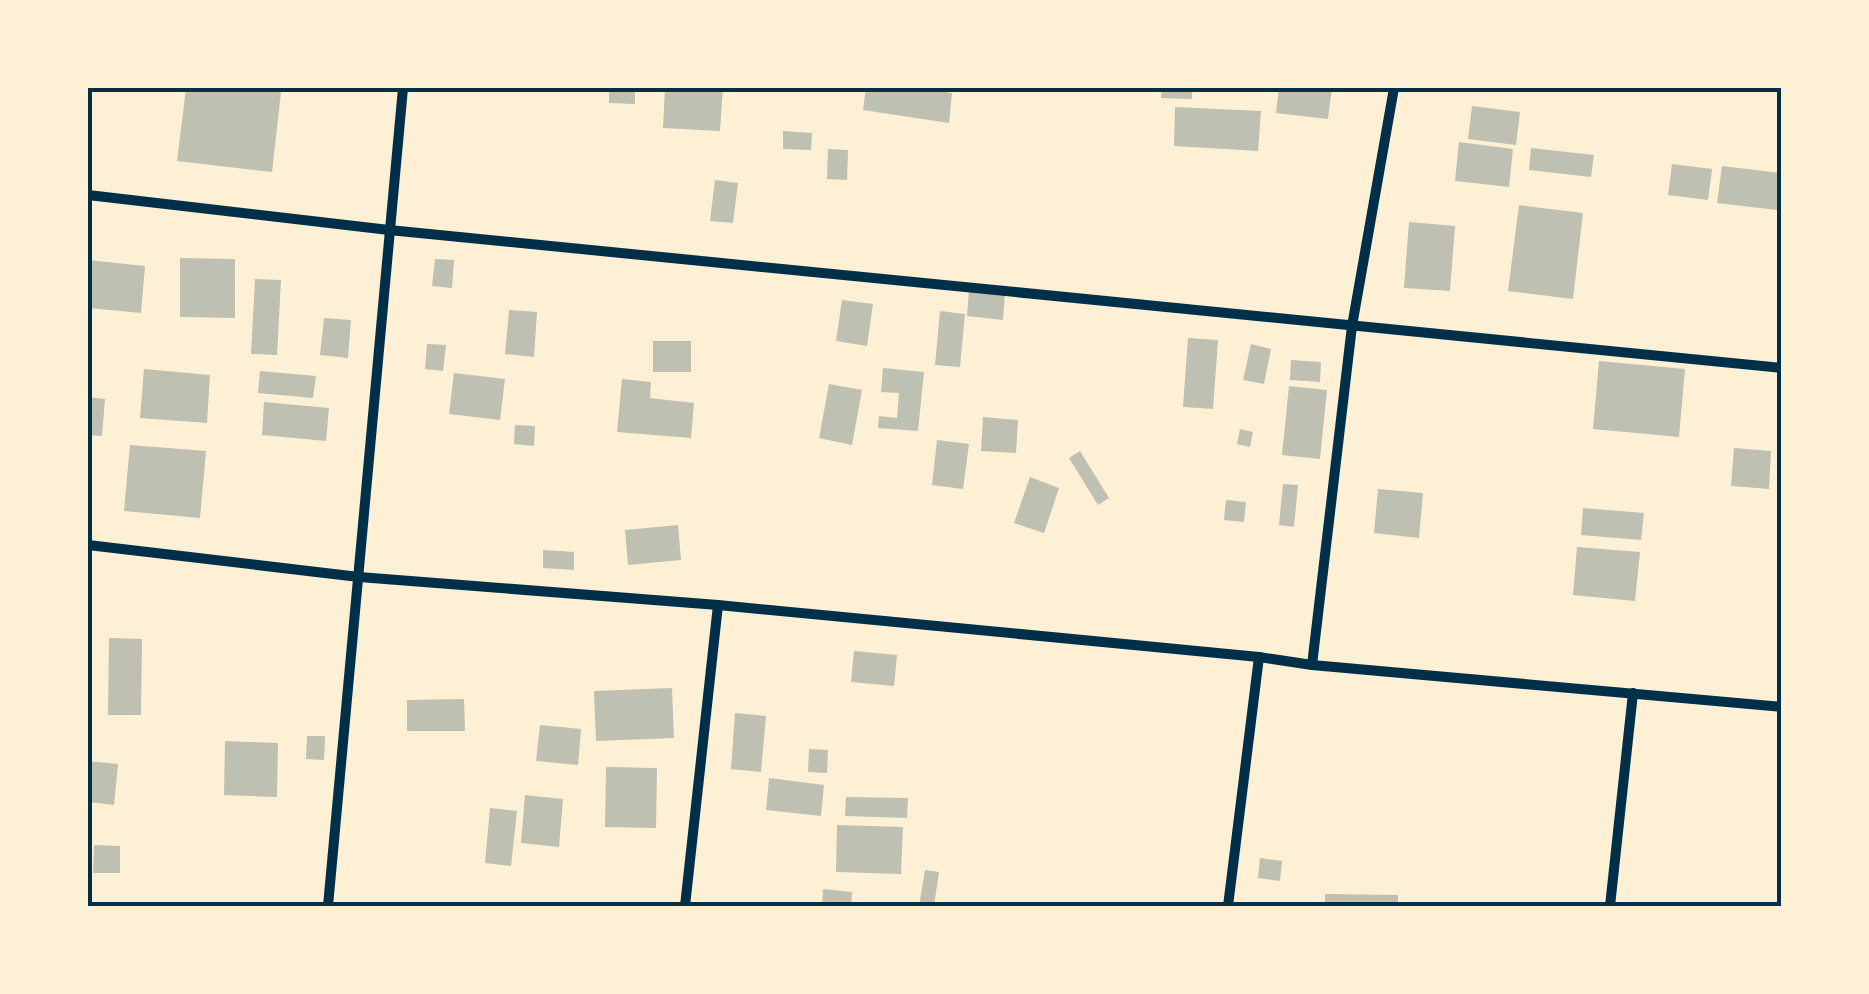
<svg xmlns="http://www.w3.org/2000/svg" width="1869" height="994" font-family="'Archivo Narrow',sans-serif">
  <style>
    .building { fill: #bec0b2 }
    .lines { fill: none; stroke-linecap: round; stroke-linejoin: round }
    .minor { stroke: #003049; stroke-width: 10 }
    .neatline { fill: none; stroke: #003049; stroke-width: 4 }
  </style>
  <rect width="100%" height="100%" fill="#fdf0d5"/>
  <!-- building -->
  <g class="building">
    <polygon points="186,88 247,88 281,92 272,172 177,161"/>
    <polygon points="609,88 635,88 635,104 609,103"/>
    <polygon points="665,88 723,88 720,131 663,128"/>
    <polygon points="866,88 917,88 952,93 949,123 863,110"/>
    <polygon points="1162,88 1192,88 1192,99 1161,98"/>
    <polygon points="1279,88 1332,88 1328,119 1276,113"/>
    <polygon points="1472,106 1520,112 1516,145 1468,139"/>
    <polygon points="1175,107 1261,111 1258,151 1174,146"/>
    <polygon points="783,131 812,133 811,150 783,149"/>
    <polygon points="1459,142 1513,149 1509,187 1455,181"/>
    <polygon points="1531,148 1594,155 1591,177 1529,170"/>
    <polygon points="828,149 848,150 847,180 827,179"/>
    <polygon points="1672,164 1712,169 1708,200 1668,195"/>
    <polygon points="1722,166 1781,173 1777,210 1717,203"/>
    <polygon points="715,180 738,183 733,223 710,221"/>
    <polygon points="1519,205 1583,213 1573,299 1508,291"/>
    <polygon points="1409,222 1455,226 1450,291 1404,288"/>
    <polygon points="180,258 235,259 235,318 180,317"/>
    <polygon points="435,259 454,260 452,288 432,286"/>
    <polygon points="88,260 145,266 141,313 88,308"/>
    <polygon points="255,279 281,280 277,355 251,354"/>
    <polygon points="969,290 1005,294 1003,320 967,316"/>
    <polygon points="842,300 873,304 867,346 836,341"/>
    <polygon points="509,310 537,312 534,357 505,354"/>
    <polygon points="940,311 965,314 960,367 935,365"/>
    <polygon points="324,318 351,320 348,358 320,355"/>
    <polygon points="1188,338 1218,340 1213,409 1183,407"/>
    <rect x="653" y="341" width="38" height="31"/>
    <polygon points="427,344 446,345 443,371 425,369"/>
    <polygon points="1251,344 1271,349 1264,384 1243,380"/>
    <polygon points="1291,360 1321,362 1320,382 1290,380"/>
    <polygon points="1599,361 1685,369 1679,437 1593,429"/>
    <polygon points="883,368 924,372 918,431 878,428 879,416 897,418 899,393 881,392"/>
    <polygon points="144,369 210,375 207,423 140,418"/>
    <polygon points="260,371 316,376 313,398 258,393"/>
    <polygon points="454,373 505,379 500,420 449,414"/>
    <polygon points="622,379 651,382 650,398 694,403 691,438 617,432"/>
    <polygon points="829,384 862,390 852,445 819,438"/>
    <polygon points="1289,386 1327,390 1320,459 1282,455"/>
    <polygon points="88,397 105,399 102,436 88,435"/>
    <polygon points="264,402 329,408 326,441 262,435"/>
    <polygon points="983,417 1018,420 1016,453 981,451"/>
    <polygon points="515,425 535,426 534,446 514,444"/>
    <polygon points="1240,429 1253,432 1250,447 1237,444"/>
    <polygon points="937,440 969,444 963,489 932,485"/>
    <polygon points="130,445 206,451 200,518 124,511"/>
    <polygon points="1734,448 1771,451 1769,489 1731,486"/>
    <polygon points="1080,451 1109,498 1098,505 1069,458"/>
    <polygon points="1030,477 1059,488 1044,533 1014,523"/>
    <polygon points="1283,484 1298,485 1294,527 1279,525"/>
    <polygon points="1378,489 1423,493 1419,538 1374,533"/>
    <polygon points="1226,500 1246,502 1244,522 1224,520"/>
    <polygon points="1583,508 1644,513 1641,540 1581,535"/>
    <polygon points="678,525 681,560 628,565 625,530"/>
    <polygon points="1577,547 1640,552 1635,601 1573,595"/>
    <polygon points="543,550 574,552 574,570 543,568"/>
    <polygon points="109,638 142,639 141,715 108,715"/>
    <polygon points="854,651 897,655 894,686 851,682"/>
    <polygon points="672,688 674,738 596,741 594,691"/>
    <polygon points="464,699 465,731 407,731 407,700"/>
    <polygon points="735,713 766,716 761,772 731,769"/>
    <polygon points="540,725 581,729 578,765 536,761"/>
    <polygon points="307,736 325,736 324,760 306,759"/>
    <polygon points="225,741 278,743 277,797 224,795"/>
    <polygon points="809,749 828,750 827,773 808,772"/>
    <polygon points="88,761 118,764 114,805 88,802"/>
    <polygon points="606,767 657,768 656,828 605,827"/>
    <polygon points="769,778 824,785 821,816 766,810"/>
    <polygon points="525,795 563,799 559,847 521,843"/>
    <polygon points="846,797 908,798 907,818 845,816"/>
    <polygon points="490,808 517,811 511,866 485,863"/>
    <polygon points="837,825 903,827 901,874 836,872"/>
    <polygon points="94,845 120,846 120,873 93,873"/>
    <polygon points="1260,858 1282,861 1280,881 1258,878"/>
    <polygon points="925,870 939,872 934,906 919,906"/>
    <polygon points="823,889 852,892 851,906 822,906"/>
    <polygon points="1325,894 1398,895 1398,906 1325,906"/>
  </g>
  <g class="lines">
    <!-- minor -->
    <g class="minor">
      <polyline points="88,195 389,230 1782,368"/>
      <polyline points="88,545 359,577 718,605 1259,657 1312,665 1782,707"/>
      <polyline points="1312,665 1352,326 1394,88"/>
      <polyline points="328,906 403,88"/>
      <polyline points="685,906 718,605"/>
      <polyline points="1228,906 1259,657"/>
      <polyline points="1610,906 1633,693"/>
    </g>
  </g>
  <!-- border -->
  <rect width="1869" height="994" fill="none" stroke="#fdf0d5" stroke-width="180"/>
  <rect x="90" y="90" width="1689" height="814" class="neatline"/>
</svg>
